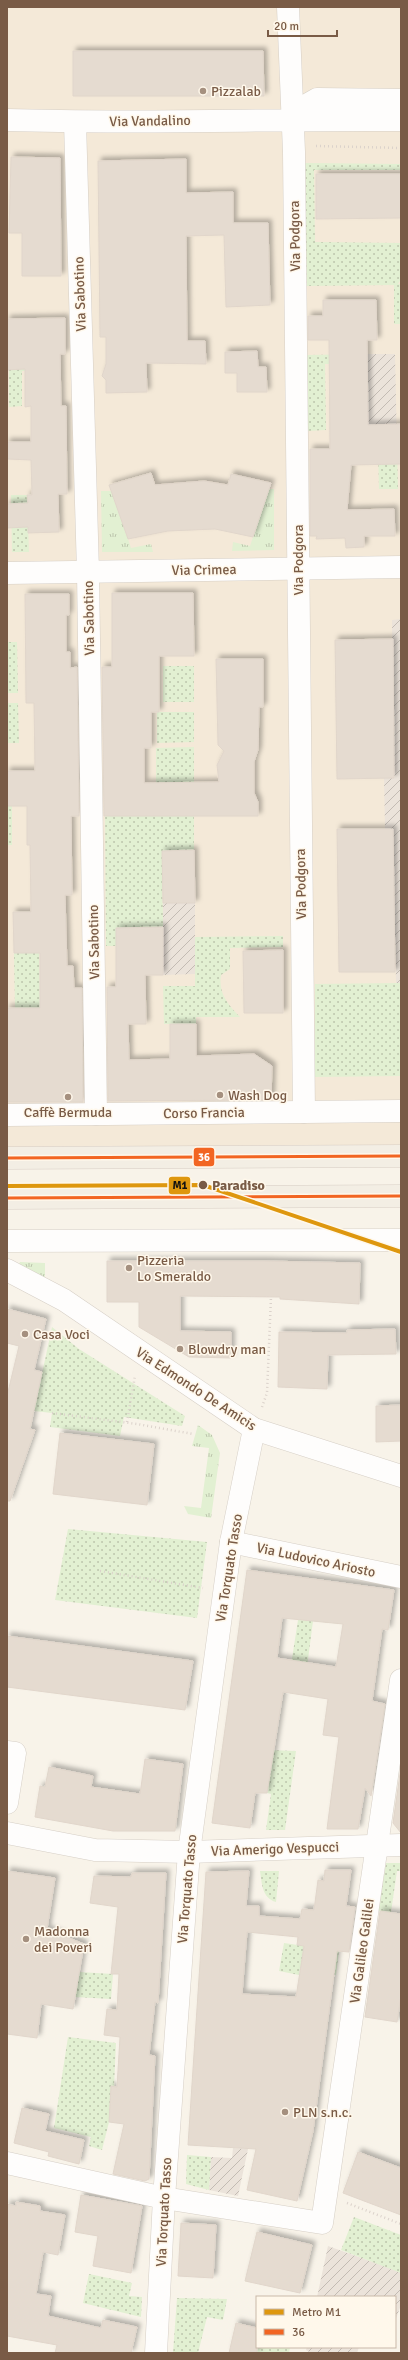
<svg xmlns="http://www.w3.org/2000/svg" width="408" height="2360" font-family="Signika,sans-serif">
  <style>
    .residential { fill: #f4e9d8 }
    .industrial { fill: url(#industrial-furrows) }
    .grass { fill: url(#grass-tufts) }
    .garden { fill: url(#garden-dots) }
    .building { fill: #e5dbd0; stroke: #e1d6cb; fill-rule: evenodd; filter: url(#shadow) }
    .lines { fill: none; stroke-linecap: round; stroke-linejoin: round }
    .minor-casing { stroke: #d6cfc6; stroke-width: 23 }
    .major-casing { stroke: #d7cdc4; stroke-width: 23 }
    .path { stroke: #dbd2cb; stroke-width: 2.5; stroke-dasharray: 1 3; stroke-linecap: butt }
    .minor { stroke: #fefdfc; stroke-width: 22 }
    .major { stroke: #f3eee4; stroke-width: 22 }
    .bus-1-casing { stroke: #fff8eb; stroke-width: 6 }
    .bus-1 { stroke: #f26522; stroke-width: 3 }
    .metro-1-casing { stroke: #fff8eb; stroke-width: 7 }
    .metro-1 { stroke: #de970e; stroke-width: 4 }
    .poi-dot { fill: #a5907f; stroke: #fff8eb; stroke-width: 1.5 }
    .stop-dot { fill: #795b46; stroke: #fff8eb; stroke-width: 1.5 }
    .labels { text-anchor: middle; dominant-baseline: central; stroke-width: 3; stroke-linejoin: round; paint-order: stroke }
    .poi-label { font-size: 14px; fill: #795b46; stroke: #fff8eb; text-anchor: start }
    .street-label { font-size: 14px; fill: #795b46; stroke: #fff8eb }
    .stop-label { font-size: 14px; font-weight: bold; fill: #795b46; stroke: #fff8eb; text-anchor: start }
    .line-badge { stroke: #fff8eb; stroke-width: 1.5 }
    .badge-label { font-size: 11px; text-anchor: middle; font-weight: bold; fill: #fff }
    .pale-badge-label { font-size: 11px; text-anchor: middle; font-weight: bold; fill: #111 }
  </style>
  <defs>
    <pattern id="industrial-furrows" width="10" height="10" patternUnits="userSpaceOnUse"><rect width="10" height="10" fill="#ebe3da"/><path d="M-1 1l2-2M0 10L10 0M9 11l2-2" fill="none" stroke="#c3bbb3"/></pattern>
    <pattern id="grass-tufts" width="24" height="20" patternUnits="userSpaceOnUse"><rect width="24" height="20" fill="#e2f0d2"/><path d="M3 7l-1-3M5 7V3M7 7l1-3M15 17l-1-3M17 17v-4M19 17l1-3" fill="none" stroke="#bcc5ac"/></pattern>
    <pattern id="garden-dots" width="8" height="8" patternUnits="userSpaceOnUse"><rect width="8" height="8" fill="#e2f0d2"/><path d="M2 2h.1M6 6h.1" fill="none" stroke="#bcc5ac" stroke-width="1.8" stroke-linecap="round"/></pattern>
    <filter id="shadow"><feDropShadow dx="3.5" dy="-3.5" stdDeviation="2" flood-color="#0004"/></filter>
  </defs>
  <rect width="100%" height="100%" fill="#f8f3e9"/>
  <!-- residential -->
  <g class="residential">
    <polygon points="7,7 401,7 401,117 7,114"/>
    <polygon points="7,124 401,124 401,1152 7,1154"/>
  </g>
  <!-- industrial -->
  <g class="industrial">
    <polygon points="367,354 395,354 397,447 368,448"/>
    <polygon points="401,619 401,983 396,983 393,829 385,829 384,778 394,778 392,620"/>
    <polygon points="163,903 195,903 195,974 163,975"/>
    <polygon points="233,2148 248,2149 238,2196 209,2190 211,2157 232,2158"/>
    <polygon points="328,2246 401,2272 401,2305 395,2321 395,2297 317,2297"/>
    <polygon points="307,2347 359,2347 357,2353 311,2353 306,2350"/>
  </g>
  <!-- grass -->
  <g class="grass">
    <polygon points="269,489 274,489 274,550 232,551 233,542 250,546"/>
    <polygon points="101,491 112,491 131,548 151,544 153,552 102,552"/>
    <polygon points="20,1262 45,1263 45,1284 17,1269"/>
    <polygon points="198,1425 212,1435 220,1453 211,1518 188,1514 184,1506 201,1508 209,1448 192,1446"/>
  </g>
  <!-- garden -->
  <g class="garden">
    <polygon points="305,163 401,164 401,170 314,170 315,242 401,243 401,279 398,284 401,284 401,324 394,324 394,285 306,286"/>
    <polygon points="9,354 40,370 22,371 22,406 9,407"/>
    <polygon points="367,354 367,364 325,364 326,430 307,431 307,355"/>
    <polygon points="378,447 397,447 398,489 379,489"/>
    <polygon points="11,495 27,495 29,552 12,552"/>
    <polygon points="7,642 17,642 18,693 7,693"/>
    <rect x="163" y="666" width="31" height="36"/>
    <polygon points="7,703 18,703 19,743 7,743"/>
    <polygon points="157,712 194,712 194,742 157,743"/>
    <polygon points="194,747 194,782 156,783 156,748"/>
    <rect x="7" y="806" width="5" height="39"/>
    <polygon points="105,816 194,816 194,850 162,851 163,927 116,928 116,946 106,946"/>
    <path d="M283,936v11l-53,1v21l-9,6c-3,18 7,30 19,42h-44v7h-32l-1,-38h32v-49z"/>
    <polygon points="14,953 39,953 40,1008 15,1008"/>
    <polygon points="401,983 401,1076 315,1077 315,984"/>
    <polygon points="52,1327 79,1349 185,1416 182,1426 124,1417 120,1436 50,1427 52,1413 34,1411"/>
    <polygon points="68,1529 207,1542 197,1618 55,1600"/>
    <polygon points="345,1600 342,1624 313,1621 307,1667 291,1665 298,1620"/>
    <polygon points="269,1750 296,1751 285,1830 266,1830 271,1794 267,1793 270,1772"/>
    <polygon points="386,1863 401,1863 401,1871 397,1871 391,1912 378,1911"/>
    <path d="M260,1871h19l-3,31c-14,-4 -14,-18 -16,-31z"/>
    <polygon points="284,1943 339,1951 336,1975 300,1970 299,1975 279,1971"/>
    <polygon points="79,1972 113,1974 111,1999 75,1997"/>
    <polygon points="68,2037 116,2043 114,2087 111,2087 109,2122 102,2150 89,2146 91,2137 54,2128"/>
    <polygon points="187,2155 211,2157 209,2190 186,2184"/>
    <polygon points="354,2217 401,2235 401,2273 341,2250"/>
    <polygon points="89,2274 132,2283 129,2296 142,2297 141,2317 83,2303"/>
    <polygon points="177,2298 227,2299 223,2320 207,2317 198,2353 173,2353"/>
    <polygon points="258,2347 290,2347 289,2353 256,2353"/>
  </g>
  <!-- building -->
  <g class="building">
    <polygon points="73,51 263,51 264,96 73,96"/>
    <polygon points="11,157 60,158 61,276 22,276 22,233 9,233"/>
    <polygon points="186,159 186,193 233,192 233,223 268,223 270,305 226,307 224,235 186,236 187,341 205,341 206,364 146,363 147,392 106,393 106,380 102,376 106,364 106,337 100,337 98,161"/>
    <polygon points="316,174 401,174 401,218 316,219"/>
    <polygon points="323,300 376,300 377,340 367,340 368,425 401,424 401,464 351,465 347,510 394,509 395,536 364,536 364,547 346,548 345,538 316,539 317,536 310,536 310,449 330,449 329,340 308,340 308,316 323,316"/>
    <polygon points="65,318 65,354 60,354 61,406 66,406 67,494 58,494 59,532 28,533 28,527 7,528 7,504 28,503 27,495 32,495 31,460 7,459 7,442 31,442 31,406 25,407 25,369 7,370 7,319"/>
    <polygon points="257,351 258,367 266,367 267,392 237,392 237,373 225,373 225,352"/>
    <polygon points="151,473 155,485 204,481 228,485 231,474 271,483 253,537 215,529 168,531 128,539 109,485"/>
    <polygon points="112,593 193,593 194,656 159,656 159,712 151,712 151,748 144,748 144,783 219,782 217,765 224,751 218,745 216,659 263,659 263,707 259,707 258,750 254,762 254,793 258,802 258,816 104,816 102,667 112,667"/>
    <polygon points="25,594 69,594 69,615 66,615 66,652 70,652 70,668 77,667 79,816 71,816 72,895 65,895 67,966 73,966 74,988 82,988 83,1102 7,1102 7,1008 40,1008 40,953 14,953 13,912 31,912 30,845 27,845 27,806 7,806 7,771 35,771 34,703 26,703"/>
    <polygon points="393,639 394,778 337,779 335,640"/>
    <polygon points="337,829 393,829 395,972 339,972"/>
    <polygon points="194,850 195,903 163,903 162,851"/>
    <polygon points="163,927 163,975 145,975 146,1024 128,1024 129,1060 170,1059 170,1024 196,1024 196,1056 254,1054 272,1066 271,1100 108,1101 107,987 116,987 116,928"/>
    <polygon points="283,950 283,1013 244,1013 243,951"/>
    <polygon points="107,1261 265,1261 360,1263 359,1304 280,1299 280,1297 180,1296 180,1331 231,1332 231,1358 189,1357 139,1327 139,1302 107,1302"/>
    <polygon points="7,1309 46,1319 34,1370 42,1372 30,1429 35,1430 10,1501 7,1501 7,1396 19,1346 7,1343"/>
    <polygon points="395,1329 396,1354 328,1355 327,1389 278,1387 279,1332 347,1333 347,1330"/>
    <polygon points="401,1405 401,1441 376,1442 376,1406"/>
    <polygon points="60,1433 154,1444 147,1505 53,1494"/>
    <path d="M247,1570l147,20 -6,40 -6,-1 -10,72 13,3 -14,92 -6,-8 -7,41h-31l12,-92 -16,-2 5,-36 -45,-7 -16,101h-12l-5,35 -38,-5zM282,1618l61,6 -7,43 -59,-9z"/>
    <polygon points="7,1636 193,1661 185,1710 7,1687"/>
    <polygon points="145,1759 183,1764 175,1831 113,1831 35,1817 40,1786 45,1787 49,1767 93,1776 91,1787 140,1794"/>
    <polygon points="401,1767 401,1833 393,1823"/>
    <path d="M325,1870h26l-5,36 9,1 -6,45 -12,-1 -24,180 -16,70 -50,-11 9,-41 -68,-4 18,-273 43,-1 -3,35h13v10l41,3 2,-10 12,1 4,-30 6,1zM247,1932l51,5 -1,8 7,1 -8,51 -54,-3z"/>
    <polygon points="7,1871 55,1878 47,1929 84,1944 73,2009 41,2004 37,2038 7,2034"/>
    <polygon points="132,1873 166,1873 158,2003 155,2002 149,2055 155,2056 149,2179 145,2181 113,2174 124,2124 109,2122 111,2086 117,2087 120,2037 104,2035 107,2009 117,2010 119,1974 111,1974 118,1907 90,1903 94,1876 131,1877"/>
    <polygon points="380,1911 401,1914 401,1996 397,2022 365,2017"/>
    <polygon points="22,2108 49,2114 45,2131 84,2140 79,2164 48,2156 49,2152 14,2143"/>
    <polygon points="358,2152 401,2168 401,2215 343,2193"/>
    <polygon points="81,2195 142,2206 131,2273 93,2266 98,2236 75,2232"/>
    <polygon points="16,2202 40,2206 40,2211 65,2215 58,2255 43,2252 36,2294 51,2296 48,2316 101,2328 103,2320 137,2327 131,2353 55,2353 57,2345 7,2336 7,2204 16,2206"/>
    <polygon points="181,2223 216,2225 213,2278 178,2276"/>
    <polygon points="257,2232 312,2245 300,2293 245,2281"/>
    <polygon points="236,2323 257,2328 257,2353 229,2353"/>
  </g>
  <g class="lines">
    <!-- minor casing -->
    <g class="minor-casing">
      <g id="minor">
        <polyline points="288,7 294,152 304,1112"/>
        <polyline points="293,119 303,107 317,99 401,100"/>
        <path d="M7,120c131,4 263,-1 394,0"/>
        <polyline points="75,122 88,572 96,1114"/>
        <polyline points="7,573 401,567"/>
        <polyline points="7,1115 401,1111"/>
        <polyline points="7,1241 401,1240"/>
        <polyline points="7,1270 64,1300 254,1429 401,1476"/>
        <polyline points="231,1542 401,1577"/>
        <polyline points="7,1752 15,1753 7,1803"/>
        <polyline points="7,1833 95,1850 189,1852 401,1845"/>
        <polyline points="7,2163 164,2198 322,2223 401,1680"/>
        <polyline points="156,2353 164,2198 189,1852 231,1542 254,1429"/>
      </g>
    </g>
    <!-- major casing -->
    <g class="major-casing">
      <g id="major">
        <polyline points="7,1158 401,1156"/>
        <polyline points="7,1198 401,1196"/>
      </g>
    </g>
    <!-- path -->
    <g class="path">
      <polyline points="316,146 401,148"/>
      <polyline points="262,1407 267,1393 271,1297"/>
      <polyline points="52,1413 137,1424 193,1434"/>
      <polyline points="127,1422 135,1376"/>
      <polyline points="100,1571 203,1588"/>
      <polyline points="347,2203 401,2224"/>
    </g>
    <!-- minor -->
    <use href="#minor" class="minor"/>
    <!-- major -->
    <use href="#major" class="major"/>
    <!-- bus-1 casing -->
    <g class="bus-1-casing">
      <g id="bus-1">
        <polyline points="7,1158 401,1156"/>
        <polyline points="7,1198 401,1196"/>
      </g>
    </g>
    <!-- bus-1 -->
    <use href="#bus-1" class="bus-1"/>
    <!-- metro-1 casing -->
    <g class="metro-1-casing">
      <polyline id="metro-1" points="7,1186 203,1185 401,1252"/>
    </g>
    <!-- metro-1 -->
    <use href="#metro-1" class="metro-1"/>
  </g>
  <!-- markers -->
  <g class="poi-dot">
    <circle cx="203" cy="91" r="4"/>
    <circle cx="220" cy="1095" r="4"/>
    <circle cx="68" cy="1097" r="4"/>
    <circle cx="129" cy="1268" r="4"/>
    <circle cx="25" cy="1334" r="4"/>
    <circle cx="180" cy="1349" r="4"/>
    <circle cx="26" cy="1939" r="4"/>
    <circle cx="285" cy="2112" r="4"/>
  </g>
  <circle class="stop-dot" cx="203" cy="1185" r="5"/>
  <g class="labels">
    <!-- poi labels -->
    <g class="poi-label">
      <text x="211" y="91">Pizzalab</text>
      <text x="228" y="1095">Wash Dog</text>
      <text x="68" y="1112" text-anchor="middle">Caffè Bermuda</text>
      <text x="137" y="1260">Pizzeria<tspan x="137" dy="16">Lo Smeraldo</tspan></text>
      <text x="33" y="1334">Casa Voci</text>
      <text x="188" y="1349">Blowdry man</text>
      <text x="34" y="1931">Madonna<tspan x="34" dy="16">dei Poveri</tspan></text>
      <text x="293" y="2112">PLN s.n.c.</text>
    </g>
    <!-- street labels -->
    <g class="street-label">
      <text transform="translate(150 121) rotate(-1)">Via Vandalino</text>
      <text transform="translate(295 236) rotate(-91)">Via Podgora</text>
      <text transform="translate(80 294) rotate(-92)">Via Sabotino</text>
      <text transform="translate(298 560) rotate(-90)">Via Podgora</text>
      <text transform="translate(204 570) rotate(-1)">Via Crimea</text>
      <text transform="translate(89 618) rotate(-91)">Via Sabotino</text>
      <text transform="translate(301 884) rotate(-91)">Via Podgora</text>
      <text transform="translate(94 942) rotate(-91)">Via Sabotino</text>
      <text transform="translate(204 1113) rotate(-1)">Corso Francia</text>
      <text transform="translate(196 1389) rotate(33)">Via Edmondo De Amicis</text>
      <text transform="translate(316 1560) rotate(12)">Via Ludovico Ariosto</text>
      <text transform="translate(229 1568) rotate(-81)">Via Torquato Tasso</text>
      <text transform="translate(275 1849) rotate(-2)">Via Amerigo Vespucci</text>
      <text transform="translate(187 1889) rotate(-85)">Via Torquato Tasso</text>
      <text transform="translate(362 1951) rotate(-82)">Via Galileo Galilei</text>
      <text transform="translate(164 2212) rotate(-87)">Via Torquato Tasso</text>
    </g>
    <!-- stop labels -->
    <g class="stop-label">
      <text x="212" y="1185">Paradiso</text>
    </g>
  </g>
  <g class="line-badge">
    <rect x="193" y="1147" width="22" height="20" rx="4" fill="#f26522"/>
    <rect x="168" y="1176" width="23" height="19" rx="4" fill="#de970e"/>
  </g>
  <g class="badge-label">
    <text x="204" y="1161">36</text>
  </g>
  <g class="pale-badge-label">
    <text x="180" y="1189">M1</text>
  </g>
  <!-- border -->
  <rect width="408" height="2360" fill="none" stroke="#795b46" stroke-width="16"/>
  <!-- legend -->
  <rect x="256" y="2296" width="140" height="52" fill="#fff8eb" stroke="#c9b9a9"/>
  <rect x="264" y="2309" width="20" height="6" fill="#de970e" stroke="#c9b9a9"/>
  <text x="292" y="2316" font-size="12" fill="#795b46">Metro M1</text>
  <rect x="264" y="2329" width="20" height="6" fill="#f26522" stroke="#c9b9a9"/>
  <text x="292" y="2336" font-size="12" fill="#795b46">36</text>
  <!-- scale -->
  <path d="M268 30v6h69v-6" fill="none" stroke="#795b46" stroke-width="2"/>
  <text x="274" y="30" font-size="12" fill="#795b46" stroke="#fff8eb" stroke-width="3" paint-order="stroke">20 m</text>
</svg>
